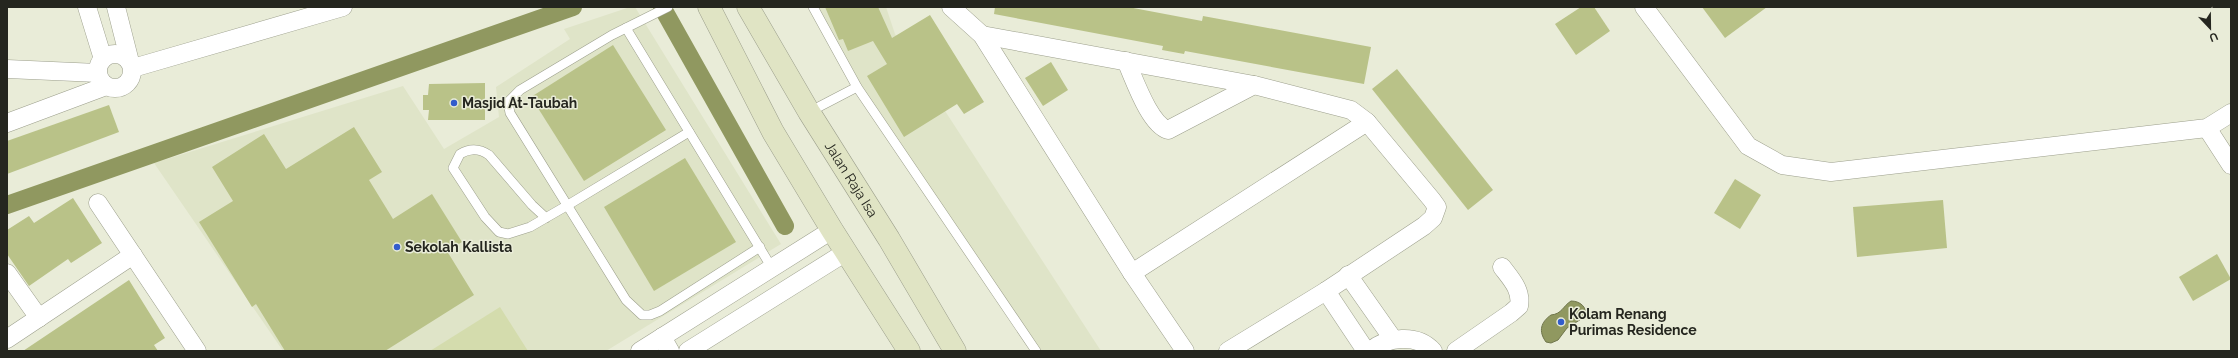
<svg xmlns="http://www.w3.org/2000/svg" width="2238" height="358" font-family="Raleway,sans-serif">
  <style>
    .built { fill: #dfe4c8 }
    .green { fill: #d4dcad }
    .water { fill: #909860; stroke: #70764c }
    .lines { fill: none; stroke-linecap: round; stroke-linejoin: round }
    .canal { stroke: #909860; stroke-width: 18 }
    .building { fill: #b9c288 }
    .service-casing { stroke: #9c9f8c; stroke-width: 10 }
    .minor-casing { stroke: #9c9f8c; stroke-width: 19 }
    .secondary-casing { stroke: #9c9f8c; stroke-width: 23 }
    .service { stroke: #fff; stroke-width: 9 }
    .minor { stroke: #fff; stroke-width: 18 }
    .secondary { stroke: #e0e4c4; stroke-width: 22 }
    .poi-dot { fill: #325ccb; stroke: #e9ecd8; stroke-width: 1.5 }
    .labels { text-anchor: middle; dominant-baseline: central; stroke-width: 3; stroke-linejoin: round; paint-order: stroke }
    .poi-label { font-size: 14px; font-weight: bold; fill: #25261f; stroke: #e9ecd8; text-anchor: start }
    .street-label { font-size: 14px; fill: #25261f; stroke: #e9ecd8 }
  </style>
  <rect width="100%" height="100%" fill="#e9ecd8"/>
  <!-- built -->
  <g class="built">
    <polygon points="630,7 635,7 781,244 606,351 283,351 154,163 403,86 444,149 499,117 496,87 570,39 564,29"/>
    <polygon points="813,7 886,7 895,34 1101,351 1036,351 857,87"/>
  </g>
  <!-- green -->
  <polygon class="green" points="500,307 528,351 430,351"/>
  <!-- water -->
  <path class="water" d="M1571,301c9,0 16,6 15,15l-19,12 -9,12 -7,3 -5,-1c-8,-11 -5,-20 5,-27 11,-1 12,-9 20,-14z"/>
  <g class="lines">
    <!-- canal -->
    <g class="canal">
      <polyline points="662,7 785,226"/>
      <polyline points="7,205 573,7"/>
    </g>
  </g>
  <!-- building -->
  <g class="building">
    <polygon points="825,7 878,7 892,38 930,15 984,102 964,114 957,104 904,137 867,76 887,64 873,41 848,51 843,39 839,40"/>
    <polygon points="995,7 1128,7 1202,21 1203,16 1371,47 1364,84 1185,51 1184,54 1162,50 1163,46 994,14"/>
    <polygon points="1581,7 1594,7 1610,31 1576,55 1555,24"/>
    <polygon points="1702,7 1767,7 1725,38"/>
    <polygon points="613,45 666,130 584,181 531,97"/>
    <polygon points="1051,62 1068,90 1043,106 1025,78"/>
    <polygon points="1397,69 1493,190 1468,210 1372,89"/>
    <polygon points="485,83 485,120 428,120 429,110 423,110 423,95 428,95 429,84"/>
    <polygon points="109,105 119,132 7,174 7,141"/>
    <polygon points="354,127 382,172 369,180 393,219 432,194 462,242 447,251 474,295 385,351 285,351 256,304 252,307 199,222 233,201 212,167 264,134 286,169"/>
    <polygon points="685,158 736,242 654,291 604,207"/>
    <polygon points="1735,179 1761,195 1740,229 1714,213"/>
    <polygon points="73,198 102,243 71,263 68,259 29,286 7,254 7,230 29,216 34,223"/>
    <polygon points="1943,200 1947,248 1857,257 1853,207"/>
    <polygon points="2217,254 2231,279 2193,301 2179,277"/>
    <polygon points="129,280 165,338 154,345 158,351 23,351"/>
  </g>
  <g class="lines">
    <!-- service casing -->
    <g class="service-casing">
      <g id="service">
        <polyline points="668,7 612,35 520,90 508,102 510,113 626,300 642,315 650,315 660,311 760,247"/>
        <polyline points="813,7 857,87 1036,351"/>
        <polyline points="626,28 772,268"/>
        <polyline points="809,112 857,87"/>
        <path d="M546,218l-14,-13 -43,-50c-10,-7 -19,-7 -29,-1l-7,14 32,49 14,15 9,2 22,-7 38,-22 121,-73"/>
      </g>
    </g>
    <!-- minor casing -->
    <g class="minor-casing">
      <g id="minor">
        <polyline points="87,7 103,59"/>
        <polyline points="116,7 130,62"/>
        <polyline points="951,7 982,35 1132,273 1185,351"/>
        <polyline points="1644,7 1748,146 1782,165 1831,172 2207,128 2231,113"/>
        <polyline points="982,35 1254,85 1351,110 1367,122 1432,200 1437,207 1433,218 1424,226 1326,291 1228,351"/>
        <circle cx="115" cy="71" r="17"/>
        <path d="M1126,61c8,17 23,63 42,69l86,-45"/>
        <polyline points="133,68 343,7"/>
        <polyline points="7,69 98,73"/>
        <polyline points="7,123 106,86"/>
        <polyline points="2207,128 2231,165"/>
        <polyline points="98,203 197,351"/>
        <polyline points="7,273 39,318"/>
        <polyline points="1132,273 1367,122"/>
        <polyline points="1348,275 1393,339"/>
        <polyline points="1326,291 1366,351"/>
        <polyline points="662,337 670,351"/>
        <polyline points="7,339 133,255"/>
        <polyline points="640,351 832,230"/>
        <polyline points="688,351 846,252"/>
        <path d="M1370,351c17,-14 47,-18 63,0"/>
        <path d="M1456,351l55,-38 8,-7c3,-16 -8,-27 -17,-39"/>
      </g>
    </g>
    <!-- secondary casing -->
    <g class="secondary-casing">
      <g id="secondary">
        <polyline points="709,7 773,132 832,230 909,351"/>
        <path id="s1" d="M748,7l61,105 80,127 66,112"/>
      </g>
    </g>
    <!-- service -->
    <use href="#service" class="service"/>
    <!-- minor -->
    <use href="#minor" class="minor"/>
    <!-- secondary -->
    <use href="#secondary" class="secondary"/>
  </g>
  <!-- markers -->
  <g class="poi-dot">
    <circle cx="454" cy="103" r="4"/>
    <circle cx="397" cy="247" r="4"/>
    <circle cx="1561" cy="322" r="4"/>
  </g>
  <g class="labels">
    <!-- poi labels -->
    <g class="poi-label">
      <text x="462" y="103">Masjid At-Taubah</text>
      <text x="405" y="247">Sekolah Kallista</text>
      <text x="1569" y="314">Kolam Renang<tspan x="1569" dy="16">Purimas Residence</tspan></text>
    </g>
    <!-- street labels -->
    <g class="street-label">
      <text stroke="none"><textPath href="#s1" startOffset="201">Jalan Raja Isa</textPath></text>
    </g>
  </g>
  <!-- border -->
  <rect width="2238" height="358" fill="none" stroke="#25261f" stroke-width="16"/>
  <!-- north arrow -->
  <g transform="translate(2210 28) rotate(158)" stroke="#e9ecd8" stroke-width="3" paint-order="stroke">
  <path d="M0-3L7 15L0 10L-7 15Z" fill="#25261f"/>
  <text y="-6" font-size="11" font-weight="bold" text-anchor="middle" fill="#25261f">U</text>
  </g>
</svg>
